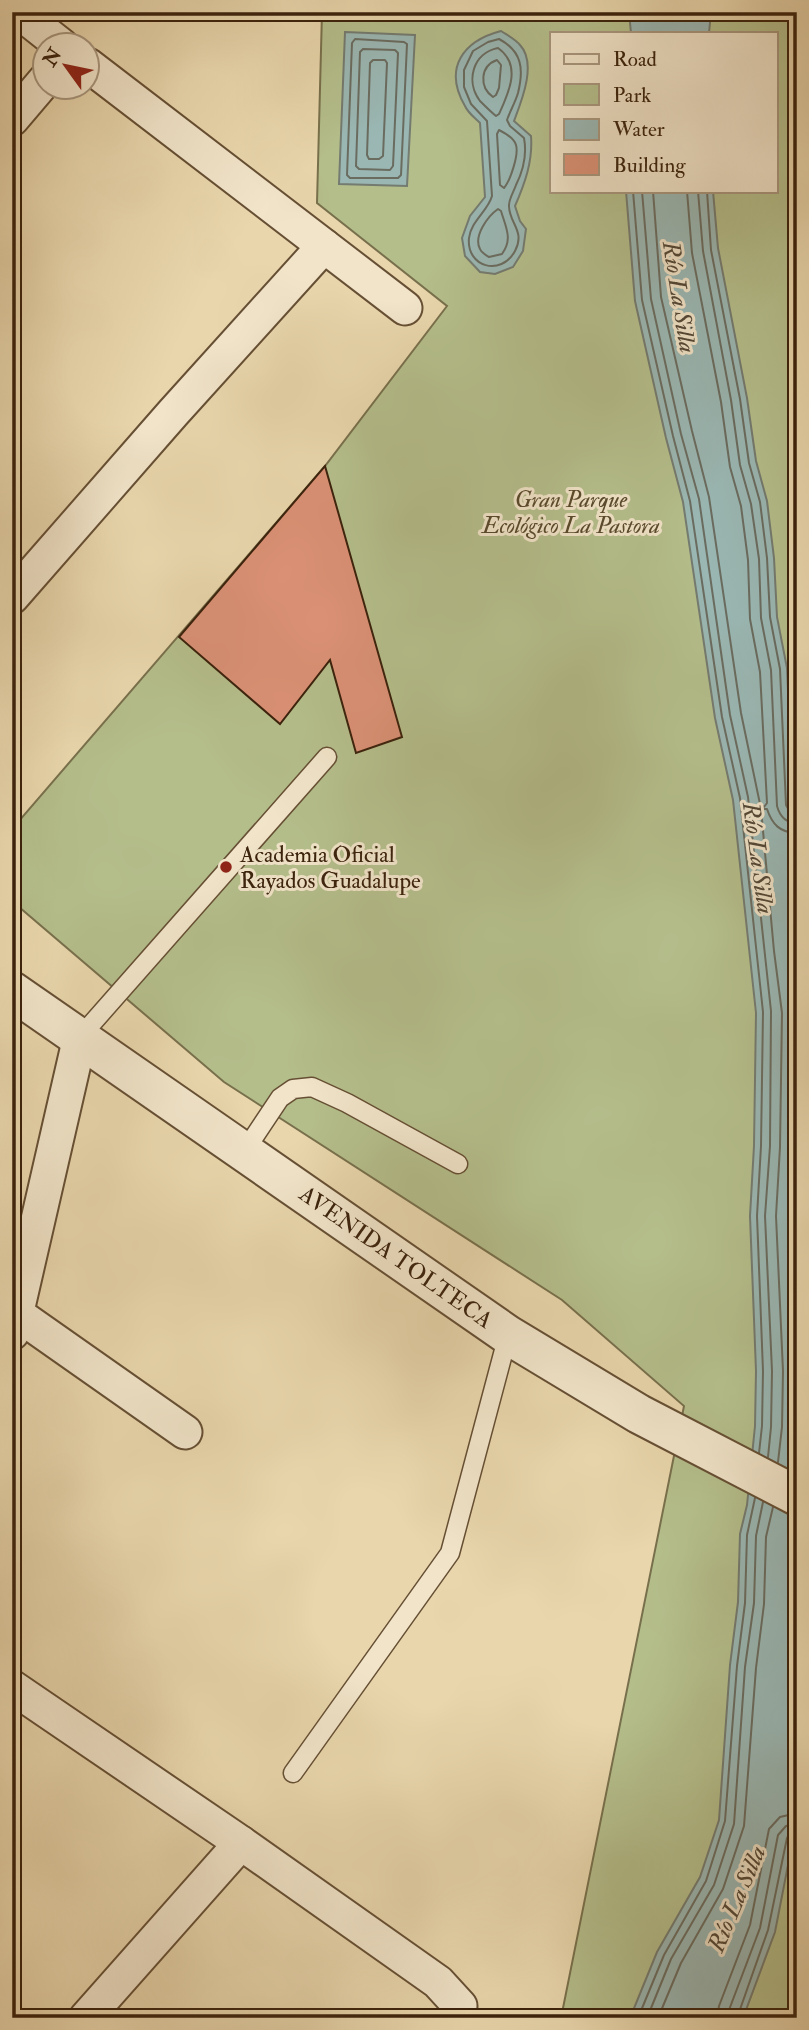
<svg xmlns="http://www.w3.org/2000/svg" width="809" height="2030" font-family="'IM FELL Double Pica',serif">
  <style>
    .green { fill: #b4be8b; stroke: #78704c; stroke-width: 2; fill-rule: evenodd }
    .water { fill: #9ab7b3; stroke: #747b70; stroke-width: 2 }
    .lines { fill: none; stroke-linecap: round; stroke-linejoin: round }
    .shore { stroke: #6a6c60; stroke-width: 2 }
    .building { fill: #db9176; stroke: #3b220c; stroke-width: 2 }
    .service-casing { stroke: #664f34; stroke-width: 21 }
    .minor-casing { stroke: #664f34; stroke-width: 37 }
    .tertiary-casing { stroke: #664f34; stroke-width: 42 }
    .service { stroke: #f1e4c9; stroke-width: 18 }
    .minor { stroke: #f1e4c9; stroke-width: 33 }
    .tertiary { stroke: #f1e4c9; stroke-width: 38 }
    .poi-dot { fill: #8f2418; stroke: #f1e4c9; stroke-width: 2.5 }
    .labels { text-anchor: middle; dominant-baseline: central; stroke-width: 6; stroke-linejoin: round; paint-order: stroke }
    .park-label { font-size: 23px; font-style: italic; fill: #59492c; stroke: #f1e4c9 }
    .poi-label { font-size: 23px; fill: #3b220c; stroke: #f1e4c9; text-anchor: start }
    .street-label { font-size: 23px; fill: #3b220c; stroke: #f1e4c9 }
    .water-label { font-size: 24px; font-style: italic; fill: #534736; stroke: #f1e4c9 }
  </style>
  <rect width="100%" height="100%" fill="#e9d6ac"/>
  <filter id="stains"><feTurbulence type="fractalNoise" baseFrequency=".00286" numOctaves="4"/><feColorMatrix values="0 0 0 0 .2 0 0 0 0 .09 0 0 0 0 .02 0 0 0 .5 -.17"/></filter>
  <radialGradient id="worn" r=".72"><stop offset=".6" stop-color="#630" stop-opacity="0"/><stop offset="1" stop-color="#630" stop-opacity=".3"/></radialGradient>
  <!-- green -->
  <path class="green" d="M322,12h475v2006h-236l123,-612 -122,-106 -338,-218 -212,-181v-72l313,-363 122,-160 -130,-103zM552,33h224v158h-224z"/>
  <!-- water -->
  <g class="water">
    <polygon points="629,12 711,12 709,33 631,33"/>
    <path d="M501,31c6,4 14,8 19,14 17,18 2,55 -6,76l17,15c2,25 -6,47 -16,70l5,15 6,8 -3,22 -10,16 -18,7 -15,-2 -15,-16 -3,-18 8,-22 15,-19 -5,-74c-5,-5 -12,-10 -15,-17 -22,-38 -2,-65 36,-75z"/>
    <polygon points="345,32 415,35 407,186 339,184"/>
    <polygon points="626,191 713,191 718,248 747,398 756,461 767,501 774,558 777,617 787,668 793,804 797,827 797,1819 775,1932 743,2018 630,2018 657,1952 700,1877 719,1820 730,1665 738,1602 740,1534 747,1505 755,1426 756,1371 750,1216 754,1146 756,1013 733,800 715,718 683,502 666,438 635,301"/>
  </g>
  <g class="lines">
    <!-- shore -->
    <g class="shore">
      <polygon points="355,39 404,42 407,44 401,175 398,178 350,178 347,175 352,43"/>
      <path d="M499,39c23,12 25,30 19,54 -3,10 -8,18 -11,27l3,6 14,12c3,16 -1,33 -8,47 -2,6 -7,14 -7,20 -1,17 17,26 6,46 -14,26 -49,16 -46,-13 2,-17 19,-27 23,-42l-5,-75 -16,-17 -7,-17v-17l9,-19 15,-9z"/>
      <path d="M498,48c24,17 11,44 1,66l-3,2c-5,-4 -11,-10 -16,-15 -15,-20 -7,-48 18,-53z"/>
      <polygon points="363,49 395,50 398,53 393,166 390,170 359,169 356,166 360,52"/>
      <polygon points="373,60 385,60 387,63 383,156 379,159 369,159 367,155 370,63"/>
      <path d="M497,60l4,5 -2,23 -3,7 -3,2c-14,-10 -13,-31 4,-37z"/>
      <path d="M499,130c6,3 15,8 17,15 3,10 -6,36 -12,43l-4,-3 -3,-51z"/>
      <polyline points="633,191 642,300 673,436 690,501 722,717 740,798 763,1012 761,1146 757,1216 763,1371 762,1426 759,1453"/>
      <polyline points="642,191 651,299 681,434 699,499 730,715 748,797 771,1011 770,1146 765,1216 772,1371 771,1427 768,1457"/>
      <polyline points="653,191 661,297 692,431 709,497 741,713 760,804 764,807 767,803 760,672 750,619 748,560 741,506 730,467 721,402 692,253 687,191"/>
      <path d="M698,191l5,60 28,149 9,65 11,39 8,55 2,59 10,52 6,136c3,11 9,17 20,17"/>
      <polyline points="707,191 711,250 740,399 749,463 760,502 767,558 770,617 780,669 786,805 790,812 797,814"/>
      <path d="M498,209l3,2c5,17 12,28 1,43l-13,3c-2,-1 -8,-5 -9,-8 -7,-13 8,-33 18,-40z"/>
      <path d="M778,1462l4,-35 1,-56 -7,-155 4,-69 2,-134 -8,-62 -13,-142h6c5,15 13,24 30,24"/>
      <polyline points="638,2018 664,1955 706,1881 725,1821 737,1666 745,1603 747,1535 755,1498"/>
      <polyline points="647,2018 671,1959 714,1885 734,1824 745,1667 754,1603 756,1536 763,1502"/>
      <polyline points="658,2018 681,1963 723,1889 744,1826 756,1668 764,1604 766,1537 773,1507"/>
      <polyline points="717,2018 719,2006 750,1925 769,1829 780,1817 797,1813"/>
      <polyline points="728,2018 729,2010 760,1928 778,1835 786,1826 797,1823"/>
      <polyline points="737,2018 768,1930 787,1838 790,1833 797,1832"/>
    </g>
  </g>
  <!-- building -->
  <polygon class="building" points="325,466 402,737 356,753 330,660 280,724 179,637"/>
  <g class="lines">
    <!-- service casing -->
    <g class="service-casing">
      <g id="service">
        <polyline points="80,1037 327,757"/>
        <polyline points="244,1152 280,1098 293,1089 312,1087 347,1103 458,1164"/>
        <polyline points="293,1773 450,1553 508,1335"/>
      </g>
    </g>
    <!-- minor casing -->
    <g class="minor-casing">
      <g id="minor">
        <polyline points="19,12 62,46"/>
        <polyline points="88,65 405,308"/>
        <polyline points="12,119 46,79"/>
        <polyline points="12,597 173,413 324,246"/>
        <polyline points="17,1314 185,1432"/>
        <polyline points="12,1333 80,1037"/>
        <polyline points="12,1687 241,1843 438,1982 460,2006 459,2018"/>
        <polyline points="86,2018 241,1843"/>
      </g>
    </g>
    <!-- tertiary casing -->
    <g class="tertiary-casing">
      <polyline id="tertiary" points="12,991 508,1335 639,1414 797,1496"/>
    </g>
    <!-- service -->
    <use href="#service" class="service"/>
    <!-- minor -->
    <use href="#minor" class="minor"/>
    <!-- tertiary -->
    <use href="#tertiary" class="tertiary"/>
  </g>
  <!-- markers -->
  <circle class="poi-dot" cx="226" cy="867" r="7"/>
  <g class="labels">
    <!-- park labels -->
    <g class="park-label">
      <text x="571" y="499">Gran Parque<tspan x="571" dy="26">Ecológico La Pastora</tspan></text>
    </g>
    <!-- poi labels -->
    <g class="poi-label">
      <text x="240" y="854">Academia Oficial<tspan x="240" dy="26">Rayados Guadalupe</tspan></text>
    </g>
    <!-- street labels -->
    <g class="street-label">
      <text transform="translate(396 1257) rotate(35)">AVENIDA TOLTECA</text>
    </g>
    <!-- water labels -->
    <g class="water-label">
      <text transform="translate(679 297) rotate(81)">Río La Silla</text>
      <text transform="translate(758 858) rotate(82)">Río La Silla</text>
      <text transform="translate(737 1899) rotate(-67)">Río La Silla</text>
    </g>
  </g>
  <!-- margin -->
  <rect width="809" height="2030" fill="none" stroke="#e9d6ac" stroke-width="42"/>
  <rect x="14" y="14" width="781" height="2002" fill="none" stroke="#3b220c" stroke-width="3.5"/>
  <rect x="21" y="21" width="767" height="1988" fill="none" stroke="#3b220c" stroke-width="2"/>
  <!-- legend -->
  <rect x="550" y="32" width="228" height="161" fill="#f1e4c9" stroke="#a8967d" stroke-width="2"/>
  <rect x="564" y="54" width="35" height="10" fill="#f1e4c9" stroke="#a8967d" stroke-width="2"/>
  <text x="613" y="66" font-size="21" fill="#3b220c">Road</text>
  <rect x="564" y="84" width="35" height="21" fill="#b4be8b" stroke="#a8967d" stroke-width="2"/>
  <text x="613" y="102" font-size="21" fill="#3b220c">Park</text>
  <rect x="564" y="119" width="35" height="21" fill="#9ab7b3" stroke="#a8967d" stroke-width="2"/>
  <text x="613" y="136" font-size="21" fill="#3b220c">Water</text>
  <rect x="564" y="154" width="35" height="21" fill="#db9176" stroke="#a8967d" stroke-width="2"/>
  <text x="613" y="172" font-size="21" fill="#3b220c">Building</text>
  <!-- north arrow -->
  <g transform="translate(66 66) rotate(303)"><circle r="33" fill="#f1e4c9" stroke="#a8967d" stroke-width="2"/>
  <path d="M0-5L12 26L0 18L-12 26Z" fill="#8f2418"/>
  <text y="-10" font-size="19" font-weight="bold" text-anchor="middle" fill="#3b220c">N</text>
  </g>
  <rect width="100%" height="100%" filter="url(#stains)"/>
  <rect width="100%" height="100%" fill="url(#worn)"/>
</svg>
